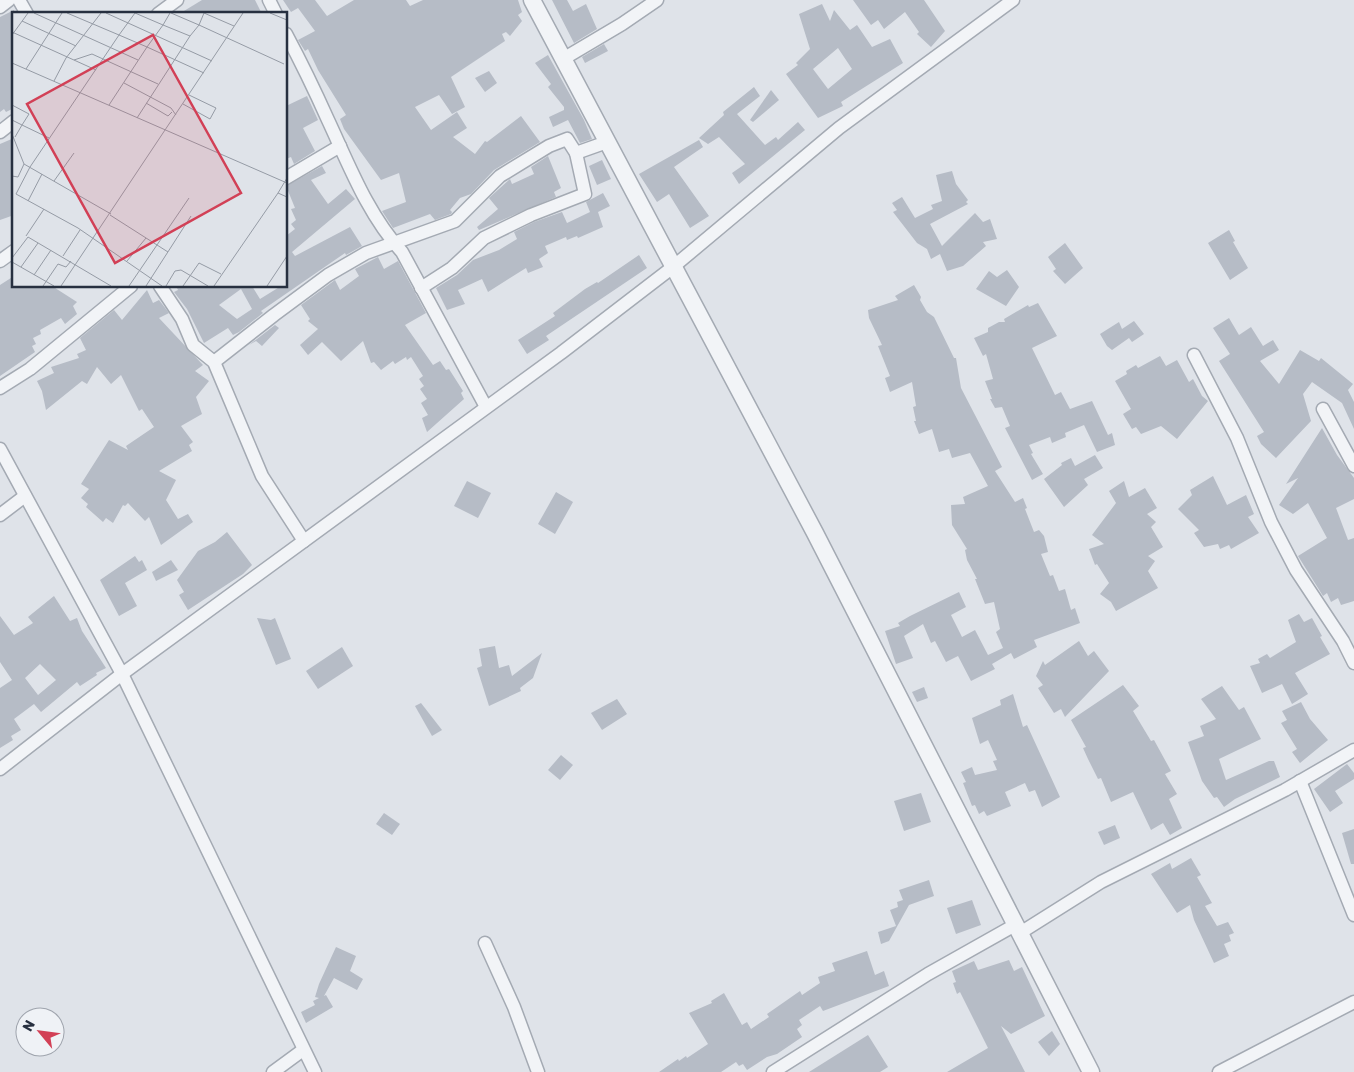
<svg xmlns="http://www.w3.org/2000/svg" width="1354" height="1072" font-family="Rubik,sans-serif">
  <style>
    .building { fill: #b6bcc6; fill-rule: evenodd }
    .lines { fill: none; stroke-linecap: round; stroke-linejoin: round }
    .minor-casing { stroke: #a4aab3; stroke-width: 15 }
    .tertiary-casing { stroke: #a4aab3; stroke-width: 19 }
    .minor { stroke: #f2f4f7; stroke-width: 12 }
    .tertiary { stroke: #f2f4f7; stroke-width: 16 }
    .inset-road { fill: none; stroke: #959ba5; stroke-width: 1 }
    .view { fill: #d24056; fill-opacity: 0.15; stroke: #d24056; stroke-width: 2.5 }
    .inset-edge { fill: none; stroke: #273040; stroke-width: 2.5 }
  </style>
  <rect width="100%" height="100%" fill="#dfe3e9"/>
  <!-- building -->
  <g class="building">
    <polygon points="202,0 255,0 262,14 179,14"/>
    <polygon points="283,0 315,0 327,16 354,0 406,0 410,6 423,0 518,0 522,12 518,15 522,21 510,36 506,32 502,34 505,41 451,77 465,107 452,114 439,95 415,107 431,130 457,112 467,128 453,137 475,154 485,141 487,142 521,116 540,142 494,170 471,194 460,198 450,210 452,212 451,214 435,220 430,214 393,228 382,211 406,202 399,173 381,180 344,129 340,119 346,115 318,70 308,49 305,51 298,40 315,31 298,8 291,12"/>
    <polygon points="552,0 567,0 573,11 586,4 597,29 574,43"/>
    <polygon points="853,0 924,0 945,31 931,47 917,34 919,32 905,12 884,29 878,20 871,25"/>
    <path d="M822,4l8,17 4,-11 16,20 7,-5 15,22 18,-8 13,24 -62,39 2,4 -25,12 -32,-44 12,-9 -2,-2 14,-14 -11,-35zM838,48l14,21 -24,20 -15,-20z"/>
    <polygon points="14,10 14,108 6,112 4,109 0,112 0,17"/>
    <polygon points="604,44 608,51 585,63 582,57"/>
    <polygon points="548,55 584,120 592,139 580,143 568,120 553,127 549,117 564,110 564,107 548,87 551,84 535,63"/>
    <polygon points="489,71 497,83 485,92 475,78"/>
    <polygon points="754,87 760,96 737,114 765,145 776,137 778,140 798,122 805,130 739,184 732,173 745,164 719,137 708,144 699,138 724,115 723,112"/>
    <polygon points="771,90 779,100 753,122 750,120"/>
    <polygon points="307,96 318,120 303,128 315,151 294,164 291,157 286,159 286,106"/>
    <polygon points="14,138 14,215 0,220 0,144"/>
    <polygon points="699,140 703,147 674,167 709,216 690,228 669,194 657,202 639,174"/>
    <polygon points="548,156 561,188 554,192 556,197 479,230 477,227 498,209 489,198 510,179 512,184 534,174 531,167"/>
    <polygon points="602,160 611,179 597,185 589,166"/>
    <path d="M322,166l4,7 -15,7 17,24 18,-15 9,10 -63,53 3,4 55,-29 12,19 -16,9 -1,-2 -84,58 2,2 -24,19 -6,3 -5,-7 -24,15 -17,-34 -13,-17 4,-2 -2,-4h76l8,13 21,-13h5l2,-4 -2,-46 9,-7 -4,-5 5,-4 -5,-11 4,-1 -9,-22zM241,289l11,20 -15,10 -18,-14z"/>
    <polygon points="952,171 956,184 968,200 966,202 968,204 930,224 942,246 975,213 983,222 990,219 997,239 983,242 986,246 963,266 947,271 940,254 931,259 927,249 917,243 893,212 897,210 892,203 902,197 915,218 933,209 931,205 942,201 936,175"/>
    <polygon points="603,193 610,206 598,212 603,227 578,238 577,236 567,240 566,237 545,246 548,253 539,259 543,267 528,273 526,268 488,292 482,279 458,290 465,304 447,310 436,288 457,275 473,260 499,250 517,239 514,232 534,222 562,212 567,223 590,212 586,202"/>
    <polygon points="1229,230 1235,241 1233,242 1248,268 1230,280 1208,243"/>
    <polygon points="1065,243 1083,268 1065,284 1053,271 1056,269 1048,257"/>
    <polygon points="639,255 647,268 546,336 549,340 527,354 518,340 555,316 553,313 585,289 597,282 598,283"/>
    <polygon points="378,257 384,269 398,261 426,313 405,325 433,365 440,361 446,370 449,369 463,391 461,393 464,399 427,432 422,418 428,415 421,403 427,399 420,389 424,386 419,379 423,376 411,357 407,360 406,357 395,364 393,361 381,370 374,362 371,363 363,341 341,361 322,342 308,355 300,345 318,329 308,321 310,319 301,305 335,280 340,290 359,276 355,269"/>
    <polygon points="1007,270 1019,287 1006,306 976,289 989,271 997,277"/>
    <polygon points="14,276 14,286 52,286 77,302 73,306 77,314 65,324 61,318 40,330 41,334 33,338 36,344 32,346 35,352 0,376 0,285"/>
    <polygon points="914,285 921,297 920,300 927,312 934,317 954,358 956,358 961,388 1002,467 995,471 1015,502 1023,498 1027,508 1025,509 1034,532 1039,530 1044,536 1048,552 1041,554 1050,576 1053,575 1059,591 1065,589 1071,610 1075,608 1080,623 1034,640 1037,647 1014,659 1011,653 992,664 995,669 971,681 958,656 946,662 935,641 931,643 923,624 904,636 913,658 896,664 885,631 900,626 898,623 910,616 959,592 966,607 951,615 962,637 975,630 988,655 1003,648 996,632 1000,629 994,602 985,604 975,579 977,579 967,560 965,550 967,549 952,525 951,505 965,504 963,497 988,486 970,453 952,458 949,449 939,452 932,429 919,434 914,421 916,421 913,407 916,406 912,382 890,392 885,378 890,376 878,346 882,345 869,318 868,310 898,300 895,296"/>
    <polygon points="147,290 153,303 159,300 169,313 159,318 203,365 195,371 209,381 196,397 202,414 181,426 193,442 189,445 192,451 159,471 176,480 166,500 178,519 188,514 193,522 161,545 149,517 145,521 128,503 125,506 123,505 113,523 106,518 103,522 86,507 88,504 81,498 89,489 81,484 109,440 128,450 126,446 154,427 142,409 139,411 121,375 111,384 97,367 87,384 82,381 46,410 42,391 37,381 54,373 51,367 79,358 77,354 86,350 80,338 114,310 122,320"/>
    <polygon points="1038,303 1057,336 1032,348 1055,395 1061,392 1070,409 1092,401 1108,435 1112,433 1115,445 1097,452 1084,425 1065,433 1066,437 1052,443 1050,437 1029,445 1033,453 1031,454 1043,474 1032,480 1005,428 1010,426 1002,407 995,408 990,399 992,399 985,381 993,379 986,354 983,356 974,338 988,332 988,328 999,322 1005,322 1004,319 1028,305 1029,307"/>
    <polygon points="1229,318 1239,335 1251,327 1263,346 1273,340 1279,350 1260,361 1279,384 1300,350 1319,361 1321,358 1353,384 1348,390 1354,402 1354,429 1342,403 1312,382 1303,394 1311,421 1276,458 1261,444 1257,436 1264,432 1219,361 1230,354 1213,328"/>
    <polygon points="1134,321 1144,334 1132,342 1129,338 1112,350 1107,346 1100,334 1119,322 1122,329"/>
    <polygon points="275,325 279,328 262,346 256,341 249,345"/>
    <polygon points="1160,356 1166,366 1177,360 1189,382 1193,379 1202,396 1208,401 1177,439 1161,426 1141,434 1136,427 1132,429 1123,414 1131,409 1115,381 1127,374 1126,371 1136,365 1138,368"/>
    <polygon points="1322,428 1337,455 1354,478 1354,499 1336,508 1348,540 1354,538 1354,601 1341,605 1338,598 1331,602 1327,593 1323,596 1298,556 1327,538 1308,503 1293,514 1279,505 1298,478 1286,484"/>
    <polygon points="1095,455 1103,468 1084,479 1088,485 1064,507 1044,479 1062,465 1061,463 1071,458 1075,466"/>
    <polygon points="1213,476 1227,505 1246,495 1254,514 1248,517 1259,533 1231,549 1229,545 1220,549 1218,544 1204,547 1194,533 1199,530 1178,509 1192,495 1190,490"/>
    <polygon points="467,481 491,493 478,518 454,506"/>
    <polygon points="1124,481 1129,497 1145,488 1157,508 1147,514 1156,522 1151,527 1163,547 1148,556 1155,561 1148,571 1158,588 1116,611 1111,602 1100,594 1109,583 1097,564 1095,565 1089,549 1104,544 1092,535 1116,503 1109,491"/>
    <polygon points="556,492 573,502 555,534 538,524"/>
    <polygon points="227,532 252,565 243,574 188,610 179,595 184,592 177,580 198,551 215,542"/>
    <polygon points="135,556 139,562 142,560 147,570 125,583 137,606 119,616 100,580"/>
    <polygon points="171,560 178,570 156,581 152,572"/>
    <path d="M54,596l16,25 7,-3 5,13 24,37 -10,5 1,2 -17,11 -3,-4 -36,30 -7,-8 -20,15 7,11 -10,6 2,4 -13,8v-60l12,-8 -12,-18v-46l14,19 19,-12 -5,-6zM40,664l16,16 -18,15 -13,-17z"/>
    <polygon points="1299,614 1304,622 1312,618 1322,636 1320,637 1330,654 1295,673 1308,694 1292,704 1282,684 1262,693 1250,666 1260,663 1258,659 1267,654 1270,658 1296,642 1288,620"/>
    <polygon points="257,618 271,620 275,618 291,659 276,665"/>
    <polygon points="1079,641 1088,656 1094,651 1109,671 1065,717 1061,709 1054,713 1038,688 1043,685 1036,676 1043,661 1045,665"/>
    <polygon points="495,646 499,668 509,665 512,676 542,653 533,678 520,688 521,691 489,706 477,668 482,666 479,649"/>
    <polygon points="342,647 353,666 318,689 306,671"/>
    <polygon points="1123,685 1139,706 1133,711 1151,741 1154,740 1171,771 1165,774 1177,794 1169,799 1182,828 1170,835 1163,823 1151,830 1133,792 1111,802 1101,778 1098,779 1088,759 1083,748 1086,747 1071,720"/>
    <polygon points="1222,686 1239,710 1244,707 1261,739 1219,759 1226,780 1269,761 1274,761 1280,777 1235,799 1224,807 1217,797 1214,798 1202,781 1188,742 1204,736 1200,726 1216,719 1201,699"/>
    <polygon points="924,687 928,698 917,702 912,692"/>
    <polygon points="1013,694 1023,727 1027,725 1060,797 1042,807 1035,790 1029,792 1025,783 1005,792 1011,806 987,816 984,811 979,814 975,805 972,806 963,783 966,782 961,772 972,767 975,775 997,770 993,761 997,760 988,740 980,744 972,718 1001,705 1000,700"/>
    <polygon points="617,699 627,714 602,730 591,713"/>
    <polygon points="1301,702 1310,719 1328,740 1300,763 1292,752 1297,749 1281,723 1287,720 1282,711"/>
    <polygon points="421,703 442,730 432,736 415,706"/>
    <polygon points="561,755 573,765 560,780 548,770"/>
    <polygon points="1347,764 1354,773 1354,779 1335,791 1343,803 1330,812 1314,789"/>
    <polygon points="921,793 931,822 904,831 894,801"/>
    <polygon points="384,813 400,824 392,835 376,824"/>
    <polygon points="1115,825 1120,838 1104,845 1098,832"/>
    <polygon points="1354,829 1354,864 1351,864 1342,833"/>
    <polygon points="1191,858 1201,875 1197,877 1212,903 1205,906 1217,926 1228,922 1234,933 1229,935 1231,941 1224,944 1229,956 1214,963 1194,920 1190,905 1177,913 1151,874 1170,863 1172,869"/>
    <polygon points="929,880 934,896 909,905 889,941 881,944 878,932 896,926 890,910 898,907 897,902 903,900 899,890"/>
    <polygon points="972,900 981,925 956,934 947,908"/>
    <polygon points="336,947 356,956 350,971 363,979 357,990 334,978 324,996 326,995 333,1007 306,1023 301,1012 315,1005 313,1001 319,998 315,997 319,984"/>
    <polygon points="867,951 875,975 884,971 889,986 823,1011 820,1006 799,1020 802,1025 797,1029 802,1037 777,1054 767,1057 747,1070 743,1064 739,1066 736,1062 721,1072 659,1072 678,1059 679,1061 686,1056 687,1058 708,1044 689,1013 712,1003 711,1001 724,993 742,1025 747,1022 751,1029 769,1017 767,1014 800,991 802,995 820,983 818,977 835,971 832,963"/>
    <polygon points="1009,960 1014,971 1022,967 1045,1016 1011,1034 1001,1026 1025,1072 947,1072 988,1048 960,992 957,994 953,983 956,982 952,971 974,961 978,970"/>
    <polygon points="1052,1031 1060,1044 1049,1056 1038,1042"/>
    <polygon points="868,1035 888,1067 880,1072 809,1072"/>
  </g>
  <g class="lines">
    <!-- minor casing -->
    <g class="minor-casing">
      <g id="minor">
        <polyline points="19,0 27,14"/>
        <polyline points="269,0 276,14"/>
        <polyline points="0,7 9,0"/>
        <polyline points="158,14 177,0"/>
        <path d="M286,34c15,28 29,57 42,86 21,45 40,95 74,132l84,155"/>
        <polyline points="563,59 622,24 657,0"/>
        <polyline points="0,132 14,121"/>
        <polyline points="286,178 340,146"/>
        <polyline points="0,261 14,251"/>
        <polyline points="160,286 182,319 193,345 214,362 262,476 304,541"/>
        <polyline points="421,288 452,268 484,238 531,215 585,194 576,153"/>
        <polyline points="1194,355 1237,438 1271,522 1296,570 1343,641 1354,663"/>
        <polyline points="214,362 274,315 328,275 366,253 455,221 500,176 549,146 567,139 576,153 607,142"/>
        <polyline points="0,388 30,369 131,286"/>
        <polyline points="1323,409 1354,466"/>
        <polyline points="0,449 122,674 315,1072"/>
        <polyline points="0,515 25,496"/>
        <polyline points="0,769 122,674 561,353 673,267 839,128 1013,0"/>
        <polyline points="1300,781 1354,915"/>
        <polyline points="1020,933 1101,882 1285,790 1354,750"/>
        <polyline points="485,943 514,1007 538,1072"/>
        <polyline points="273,1072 303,1050"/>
        <polyline points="773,1072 928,974 1015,925"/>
        <polyline points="1219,1072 1354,1002"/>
      </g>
    </g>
    <!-- tertiary casing -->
    <g class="tertiary-casing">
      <polyline id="tertiary" points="532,0 815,533 1091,1072"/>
    </g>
    <!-- minor -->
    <use href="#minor" class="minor"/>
    <!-- tertiary -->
    <use href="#tertiary" class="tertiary"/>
  </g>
  <!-- overview -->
  <g transform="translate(12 12)">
    <rect width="275" height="275" fill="#dfe3e9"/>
    <path class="inset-road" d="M22,1l104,47M55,1l52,22 16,-22M94,1l106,48M123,1l28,12 -16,22 -28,-12 -89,132 -14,27 62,34 84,58M159,1l28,12 5,-12M192,1l30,13M258,1l17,7M10,9l54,25M0,20l84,38M0,23l16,-22M178,24l9,-11 85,39M62,48l18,-6 66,30M0,51l275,120M14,57l36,-56M42,69l12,-23 35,-45M112,71l47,25 5,7M134,91l22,13 4,-4M171,92l27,15 6,-11 -27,-13M0,93l17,9 -7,11 -10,-5M97,93l38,-58 57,26M125,106l53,-82 -27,-11 7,-12M0,122l12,30M3,125l7,-12 27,13M0,164l6,1 6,-13 87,50M275,166l-9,15 9,4M42,169l20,-28M16,189l14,-27M98,203l58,37M14,224l18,-27M51,244l17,-26M0,246l16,-21 83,49M115,249l19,-23M0,250l42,24M9,255l17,-24M22,263l17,-25M31,274l15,-22 8,3 5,-6M49,274l182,-273M117,274l60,-88M134,274l45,-70M154,274l9,-15 6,-1 27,16M171,274l16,-23 22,11M202,274l64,-93M255,274l20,-30"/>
    <path class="view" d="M141,23l88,158 -126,70 -88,-159z"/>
    <rect width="275" height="275" class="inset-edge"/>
  </g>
  <!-- north arrow -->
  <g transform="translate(40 1032) rotate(299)"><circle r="24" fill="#eff2f6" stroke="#9fa4ad"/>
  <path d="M0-4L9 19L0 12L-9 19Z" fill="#d24056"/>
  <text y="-8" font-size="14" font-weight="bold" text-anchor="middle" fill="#273040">N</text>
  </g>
</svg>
